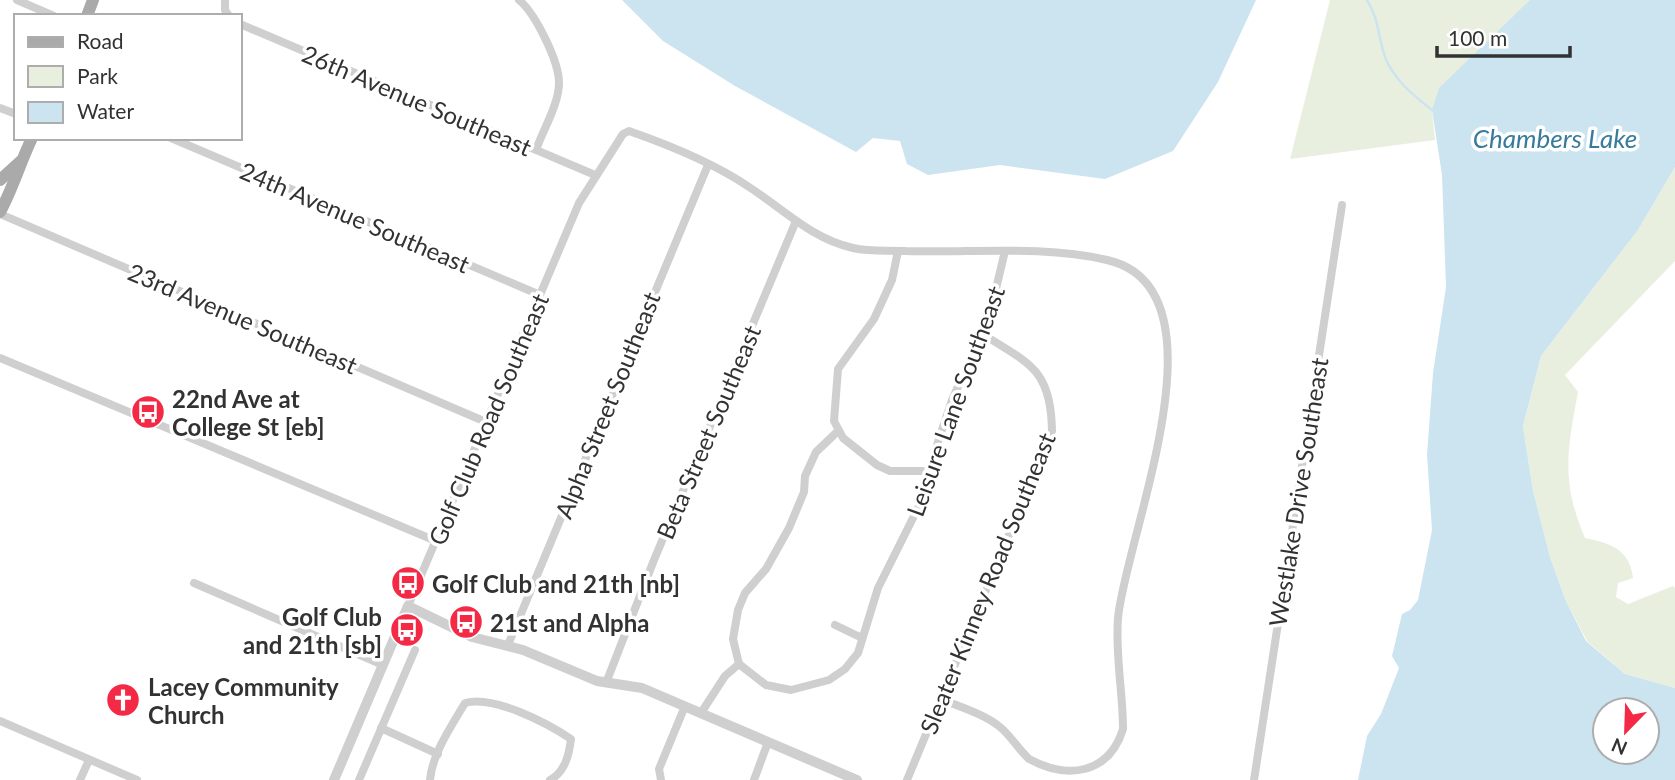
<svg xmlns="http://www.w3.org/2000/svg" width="1675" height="780" font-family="Lato,sans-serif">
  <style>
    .green { fill: #e9efdf }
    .water { fill: #cbe4f0; fill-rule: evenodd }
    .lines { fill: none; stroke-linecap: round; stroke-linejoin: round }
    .stream { stroke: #cbe4f0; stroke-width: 2.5 }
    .minor { stroke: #cfcfcf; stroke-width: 8 }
    .tertiary { stroke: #cfcfcf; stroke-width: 10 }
    .primary { stroke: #aaa; stroke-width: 12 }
    .labels { text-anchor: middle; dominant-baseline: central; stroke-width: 7; stroke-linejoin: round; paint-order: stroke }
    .street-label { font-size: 24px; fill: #323232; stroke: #fff }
    .poi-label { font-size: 24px; font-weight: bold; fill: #323232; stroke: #fff; text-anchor: start }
    .water-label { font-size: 26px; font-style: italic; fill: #377b9c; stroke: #fff }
  </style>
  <rect width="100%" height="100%" fill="#fff"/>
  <!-- green -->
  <g class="green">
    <polygon points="1330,0 1530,0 1432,110 1435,140 1290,159"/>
    <path d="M1675,167v94l-110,114 13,17c-11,59 -17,90 7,146 25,5 45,11 48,40l-15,5 -2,14 12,7 45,-18 2,2v100l-50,-14 -38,-33 -22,-42 -15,-42 -17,-66 -10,-65 18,-70 97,-126z"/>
  </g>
  <!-- water -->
  <g class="water">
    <polygon points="622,0 1256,0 1218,82 1173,151 1105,179 1000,165 928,175 907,164 900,141 873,138 856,152 735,86 663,41"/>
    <path d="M1530,0h145v167l-37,63 -97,126 -18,70 10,65 17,66 15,42 21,42 39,33 50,14v92h-317l9,-44 14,-22 18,-46 -7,-12 10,-42 8,-4 8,-10 14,-70 -5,-75 6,-82 13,-86 -4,-112 -10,-65 7,-22zM1605,710h42v42h-42z"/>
  </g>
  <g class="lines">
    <!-- stream -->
    <path class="stream" d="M1367,0c12,19 11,37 18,57 9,23 28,38 47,53"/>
    <!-- minor -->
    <g class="minor">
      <polyline points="17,0 54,16"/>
      <polyline points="225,0 225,10 229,16"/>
      <path d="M519,0c16,13 40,61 40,83 0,21 -16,47 -23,67"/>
      <polyline points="240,24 595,175"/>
      <polyline points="0,108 16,114"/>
      <polyline points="171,138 540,295"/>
      <polyline points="0,214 486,422"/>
      <polyline points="898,251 892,280 874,319 838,369 834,421 843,438 877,465 890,471 931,471"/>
      <polyline points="0,358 436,541"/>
      <polyline points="194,583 383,665"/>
      <path d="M408,606l171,-403 44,-69 6,-3c40,14 85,32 120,56 34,22 63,52 104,61 17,4 36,2 53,3 66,2 136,-6 201,9 126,28 18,278 11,358 -3,37 5,74 5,111 -14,45 -55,51 -94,30 -11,-10 -18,-23 -29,-32 -16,-13 -40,-20 -59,-28"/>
      <polyline points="835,625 862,638"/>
      <polyline points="508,645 708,165"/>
      <polyline points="739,664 766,685 791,690 829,680 845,669 858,653 878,588 928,488 933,457 952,400 989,318 1005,251"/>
      <polyline points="739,664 733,639 738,610 745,593 766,569 789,528 804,492 805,476 816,452 838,431"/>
      <polyline points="606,683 654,560 796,221"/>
      <polyline points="701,713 725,676 739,664"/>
      <polyline points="0,721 137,780"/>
      <polyline points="381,728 438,754"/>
      <polyline points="80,780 89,760"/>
      <polyline points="359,780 415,650"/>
      <path d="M430,780c2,-26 22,-55 35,-77 29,-8 82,20 106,36 -2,16 -6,33 -21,41"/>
      <polyline points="661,780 659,769 685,706"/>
      <polyline points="754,780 768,742"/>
      <path d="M907,780l145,-349c-1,-63 -23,-67 -71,-98"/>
      <polyline points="1254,780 1342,205"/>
    </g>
    <!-- tertiary -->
    <polyline class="tertiary" points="334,780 408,606 472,637 523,650 597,681 642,688 857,780"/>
    <!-- primary -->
    <g class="primary">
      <polyline points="87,16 93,0"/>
      <polyline points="0,180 21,161"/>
      <path d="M0,212c13,-24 20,-49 32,-74"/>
    </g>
  </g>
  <!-- icons -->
  <defs>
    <g id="bus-disc" transform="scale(1.75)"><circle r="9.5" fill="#f32945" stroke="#fff"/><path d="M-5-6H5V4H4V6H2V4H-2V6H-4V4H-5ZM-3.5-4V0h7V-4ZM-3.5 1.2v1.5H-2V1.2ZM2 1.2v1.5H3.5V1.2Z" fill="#fff"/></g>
    <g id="church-disc" transform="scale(1.75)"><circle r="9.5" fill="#f32945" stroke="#fff"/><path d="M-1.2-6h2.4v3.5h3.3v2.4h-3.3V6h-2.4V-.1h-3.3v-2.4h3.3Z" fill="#fff"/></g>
  </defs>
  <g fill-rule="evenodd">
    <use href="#bus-disc" x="148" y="412"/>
    <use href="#bus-disc" x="408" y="583"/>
    <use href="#bus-disc" x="466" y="622"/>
    <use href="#bus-disc" x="407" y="630"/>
    <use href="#church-disc" x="123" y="700"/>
  </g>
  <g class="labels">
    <!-- street labels -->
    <g class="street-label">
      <text transform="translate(417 100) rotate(23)">26th Avenue Southeast</text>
      <text transform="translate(355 217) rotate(23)">24th Avenue Southeast</text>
      <text transform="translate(243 318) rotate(23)">23rd Avenue Southeast</text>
      <text transform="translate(955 401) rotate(-70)">Leisure Lane Southeast</text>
      <text transform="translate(607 405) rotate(-68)">Alpha Street Southeast</text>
      <text transform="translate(488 419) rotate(-67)">Golf Club Road Southeast</text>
      <text transform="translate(708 432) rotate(-67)">Beta Street Southeast</text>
      <text transform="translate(1298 492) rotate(-81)">Westlake Drive Southeast</text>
      <text transform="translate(987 583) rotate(-68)">Sleater Kinney Road Southeast</text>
    </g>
    <!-- poi labels -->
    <g class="poi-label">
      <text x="172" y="398">22nd Ave at<tspan x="172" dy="28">College St [eb]</tspan></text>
      <text x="432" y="583">Golf Club and 21th [nb]</text>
      <text x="382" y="616" text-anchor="end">Golf Club<tspan x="382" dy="28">and 21th [sb]</tspan></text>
      <text x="490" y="622">21st and Alpha</text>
      <text x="148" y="686">Lacey Community<tspan x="148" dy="28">Church</tspan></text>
    </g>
    <!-- water labels -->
    <g class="water-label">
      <text x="1555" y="138">Chambers Lake</text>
    </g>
  </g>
  <!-- legend -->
  <rect x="14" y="14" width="228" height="126" fill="#ffffff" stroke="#adadad" stroke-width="2"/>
  <rect x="28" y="37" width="35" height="10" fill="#aaaaaa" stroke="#adadad" stroke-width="2"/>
  <text x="77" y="49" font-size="21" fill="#323232">Road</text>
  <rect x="28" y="66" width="35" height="21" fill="#e9efdf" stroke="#adadad" stroke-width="2"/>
  <text x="77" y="84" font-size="21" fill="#323232">Park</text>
  <rect x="28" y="102" width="35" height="21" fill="#cbe4f0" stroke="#adadad" stroke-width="2"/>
  <text x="77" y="119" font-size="21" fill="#323232">Water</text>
  <!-- north arrow -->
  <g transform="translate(1626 731) rotate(203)"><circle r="33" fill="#ffffff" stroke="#adadad" stroke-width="2"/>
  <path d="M0-5L12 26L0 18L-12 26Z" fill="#f32945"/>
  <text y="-10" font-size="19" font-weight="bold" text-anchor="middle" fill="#323232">N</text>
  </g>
  <!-- scale -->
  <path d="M1437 46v10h133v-10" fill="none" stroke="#323232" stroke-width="3.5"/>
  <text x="1448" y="46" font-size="21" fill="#323232" stroke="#ffffff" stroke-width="5" paint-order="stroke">100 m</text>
</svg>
